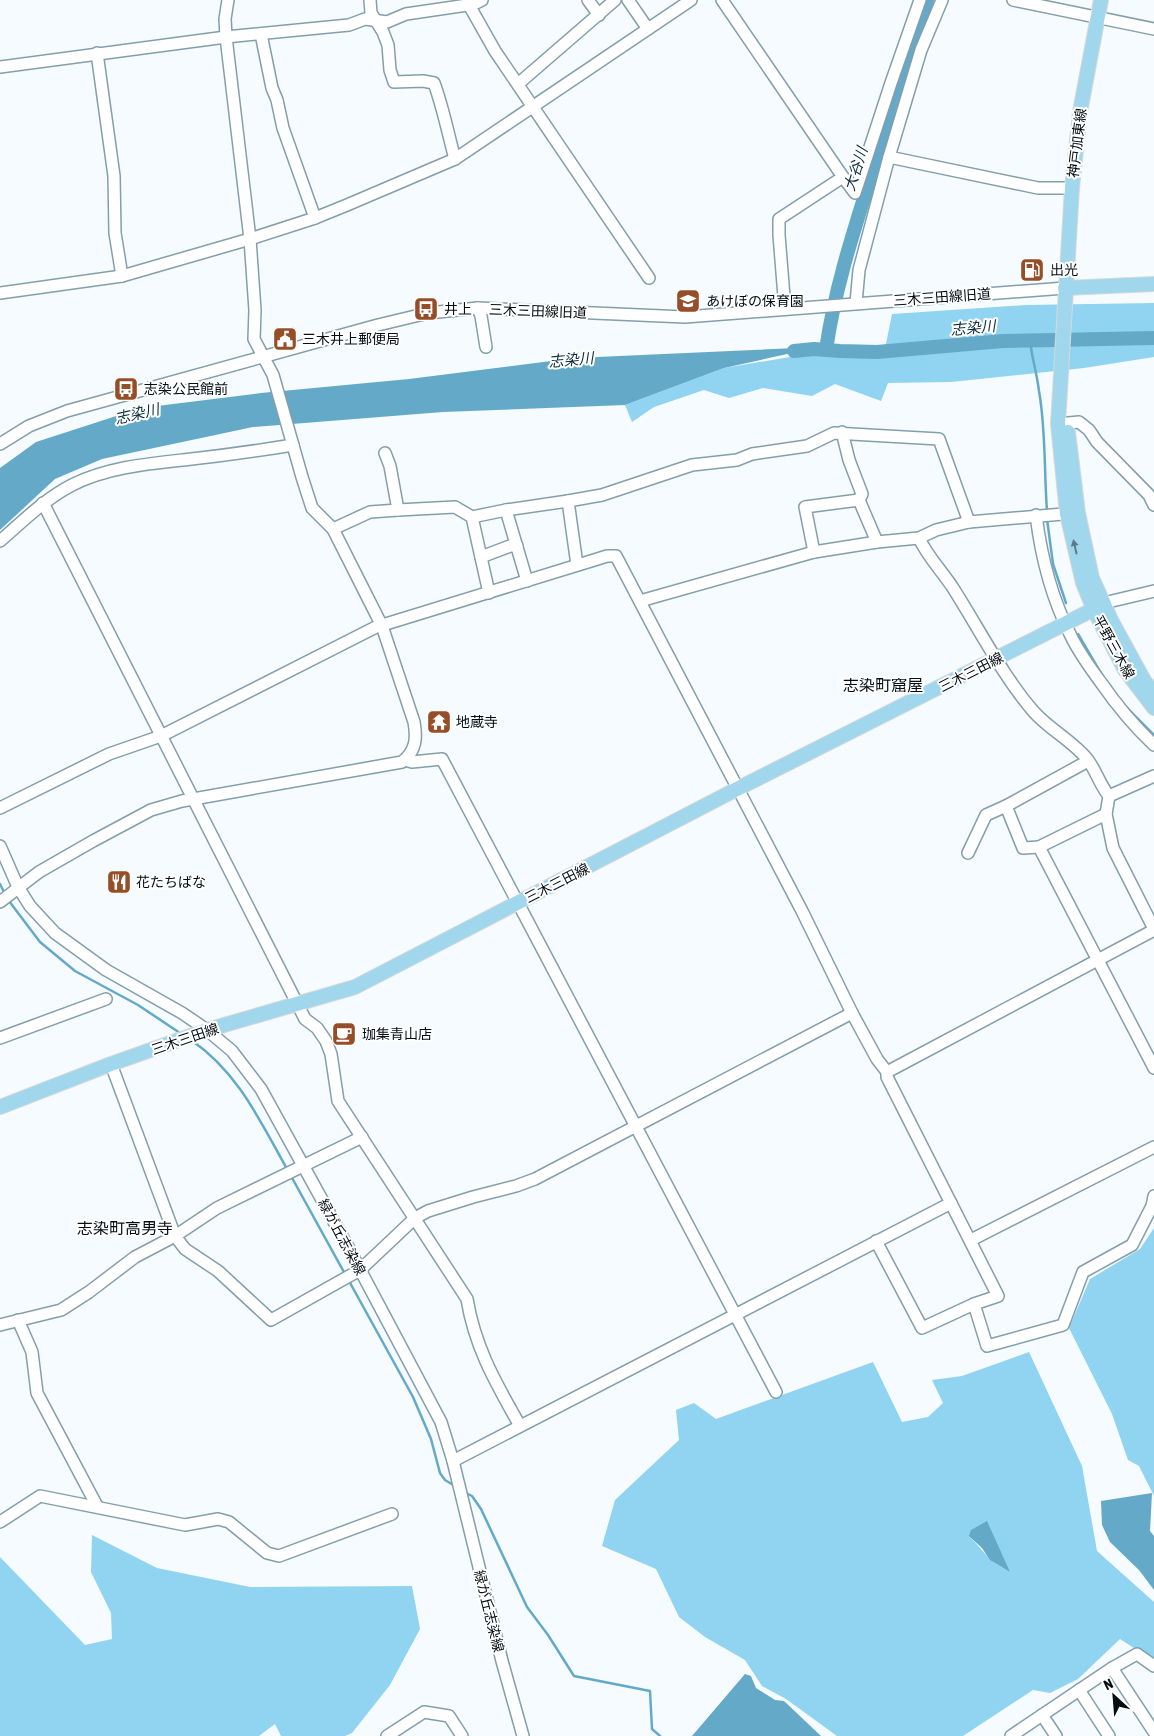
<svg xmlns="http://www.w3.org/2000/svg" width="1154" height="1736" viewBox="0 0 1154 1736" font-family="'Asap Condensed','Noto Sans JP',sans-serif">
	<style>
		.green { fill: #90d4f2; fill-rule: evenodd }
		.water { fill: #64aac8 }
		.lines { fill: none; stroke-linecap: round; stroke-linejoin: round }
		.stream { stroke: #64aac8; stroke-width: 2.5 }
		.river { stroke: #64aac8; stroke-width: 14 }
		.minor-casing { stroke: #839fab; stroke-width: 14 }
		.major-casing { stroke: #d7d8d9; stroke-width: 16 }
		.minor { stroke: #fff; stroke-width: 11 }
		.major { stroke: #a1d7ed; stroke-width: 14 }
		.oneway { fill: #5a7c8a }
		.labels { text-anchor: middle; stroke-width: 4; stroke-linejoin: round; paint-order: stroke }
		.street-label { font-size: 14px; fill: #040d12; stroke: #fff }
		.poi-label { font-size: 14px; fill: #040d12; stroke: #fff; text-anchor: start }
		.water-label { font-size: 15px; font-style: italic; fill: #0b2d3a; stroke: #fff }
		.quarter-label { font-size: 16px; fill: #040d12; stroke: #fff }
	</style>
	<rect width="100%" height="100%" fill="#f5fbfe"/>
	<g class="green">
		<polygon points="1154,303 1154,357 1084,368 951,382 888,383 881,401 835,384 812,396 763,388 729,398 704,390 654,407 632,422 625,405 724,368 802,355 884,354 892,314 1026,305"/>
		<polygon points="1154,1228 1154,1496 1139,1466 1128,1460 1112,1414 1069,1328 1090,1279 1140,1249"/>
		<path d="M1029 1352 1082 1466 1097 1551 1154 1602V1661L1120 1639 1078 1679 1050 1693 1033 1690 963 1736H837L786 1699 762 1686 745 1660 705 1637 679 1617 656 1569 602 1546 615 1500 679 1440 676 1410 694 1403 716 1419 873 1362 902 1422 928 1417 943 1403 932 1380 962 1376ZM969 1536 1010 1571C991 1564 983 1550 969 1536Z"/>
		<polygon points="92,1535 157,1568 250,1587 412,1586 420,1629 390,1685 352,1733 345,1736 281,1736 275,1724 259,1736 0,1736 0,1557 85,1645 112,1639 111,1613 91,1572"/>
	</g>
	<g class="water">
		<polygon points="819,347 724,368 625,405 443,412 253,427 102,459 55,479 0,530 0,468 36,442 141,408 261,393 409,379 575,358"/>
		<polygon points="1152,1493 1150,1531 1154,1536 1154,1590 1139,1570 1110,1542 1102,1525 1101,1501"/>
		<polygon points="987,1521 1010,1572 990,1560 982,1548 969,1536 971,1530"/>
		<polygon points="745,1674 751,1676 756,1688 775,1700 784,1701 821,1736 692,1736"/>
	</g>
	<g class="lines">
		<g class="stream">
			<path d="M1030 341C1032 358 1037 374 1039 391 1046 430 1044 472 1047 511"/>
			<polyline points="1047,519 1053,564 1066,603"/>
			<polyline points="1078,634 1102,675"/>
			<polyline points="1125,706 1154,735"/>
			<polyline points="0,884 5,894"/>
			<polyline points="9,901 40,942 75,971 138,1005 180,1033"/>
			<path d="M191 1040C238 1072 260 1121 287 1169"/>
			<polyline points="291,1176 345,1274"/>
			<polyline points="349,1281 413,1397 431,1439 440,1473 445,1480 455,1486"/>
			<polyline points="464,1492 472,1496 481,1509 527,1607 548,1635 574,1676 650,1691 652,1729 660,1736"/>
		</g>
		<g class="river">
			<path d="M826 350C835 286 856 224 875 163 892 108 908 54 927 0"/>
			<polyline points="794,351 814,349 840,351 877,352 1003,341 1154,338"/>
		</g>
		<defs>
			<g id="minor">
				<path d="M370 0 371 13 383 32 388 45 390 70 394 82 423 81 434 83C443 107 448 134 455 159"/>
				<polyline points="588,0 599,15"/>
				<polyline points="628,0 648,29"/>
				<polyline points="722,0 843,177 779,219 779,235 785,309"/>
				<polyline points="942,0 921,50 889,157 1038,188 1072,188"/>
				<polyline points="1013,0 1154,29"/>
				<polyline points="469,5 495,51 649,278"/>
				<polyline points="261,34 272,88 277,100 283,128 315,218"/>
				<polyline points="97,53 114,176 115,233 122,276"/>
				<polyline points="0,67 226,37 349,25 365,19 387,22 406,14 474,4 482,0"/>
				<polyline points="518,84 615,0"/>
				<polyline points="843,177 855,193 891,83 920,0"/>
				<polyline points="0,293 122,276 250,239 315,218 347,205 455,159 691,0"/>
				<polyline points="856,303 859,270 889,157"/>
				<polyline points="478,308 481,316 486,347"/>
				<polyline points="1058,424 1079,422 1089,430 1097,442 1149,495 1154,505"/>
				<polyline points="842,432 849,460 862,494 859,500 877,542"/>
				<polyline points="0,444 29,426 67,411 378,325 428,313 478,308 685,317 1065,288"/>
				<polyline points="385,453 390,466 398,510"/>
				<path d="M43 503 305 1019 317 1028 326 1041 331 1054 338 1101 467 1299C475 1348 496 1383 520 1426"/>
				<polyline points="506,510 527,581"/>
				<path d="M1036 515C1041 556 1052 599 1071 636 1079 653 1091 669 1102 684 1118 707 1134 726 1154 745"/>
				<polyline points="472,517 506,510 568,501"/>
				<polyline points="333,529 370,512 398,510 455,507 472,517 489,593"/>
				<path d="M919 538C927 556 942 571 953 588 978 627 1004 678 1034 712 1050 730 1073 741 1088 760 1096 771 1100 785 1109 796L1106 814 1113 848 1154 929"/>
				<path d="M0 541C23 521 45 499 72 485 106 468 145 464 183 460 220 456 256 451 293 445"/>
				<polyline points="814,552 805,507 859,500"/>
				<polyline points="481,557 510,546 517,546"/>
				<polyline points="577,565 568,501 602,495 692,465 737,460 752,454 807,446 834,433 939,439 969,522"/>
				<polyline points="640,601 814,552 877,542 919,538 936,530 969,522 1075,513"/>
				<polyline points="1104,604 1112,601 1154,591"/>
				<polyline points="405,760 412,762 442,759 776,1392"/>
				<polyline points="1109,796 1154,776"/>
				<polyline points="1006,806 1023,848 1039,847"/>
				<polyline points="0,808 109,754 161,736 376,627 591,561 607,556 616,556 802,911 852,1013 877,1059 887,1072 887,1077 998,1296 974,1304 922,1328 876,1241"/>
				<polyline points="1106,814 1039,847 1154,1068"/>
				<polyline points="0,846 18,887 30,906 55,933 106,970 182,1013 207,1030 232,1051 261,1089 348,1247 441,1422 453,1461 502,1661 523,1736"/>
				<polyline points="968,853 986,815 1006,806 1088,761"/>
				<path d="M0 902 39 872 93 841 151 810 182 801 402 762C416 751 417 738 414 722L382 626 333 529 312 508 302 477 273 375 254 339 255 310 250 239 226 37 225 19 228 0"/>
				<polyline points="0,1038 106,999"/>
				<polyline points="111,1064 175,1236 185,1249 218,1271 271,1320 360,1270 415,1218 428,1211 473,1197 516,1186 535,1179 852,1013"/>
				<polyline points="887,1072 1154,930"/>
				<polyline points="971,1240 1154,1147"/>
				<polyline points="974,1304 987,1346 1063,1325 1083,1272 1132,1245 1152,1206 1154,1196"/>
				<polyline points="18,1320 32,1352 37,1393 97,1506"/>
				<polyline points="0,1325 61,1310 89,1292 135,1257 175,1236 217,1208 362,1137"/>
				<polyline points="453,1461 951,1203"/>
				<polyline points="0,1522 40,1496 185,1525 218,1519 229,1522 267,1553 279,1556 392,1514"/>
				<polyline points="1112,1668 1154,1732"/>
				<polyline points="1079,1690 1109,1736"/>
				<polyline points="1042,1715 1056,1736"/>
				<polyline points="387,1736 424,1712 449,1716 462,1736"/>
				<polyline points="1011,1736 1112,1668 1137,1654 1154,1666"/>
			</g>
			<g id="major">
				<polyline points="1101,0 1080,112 1072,188 1058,424 1067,514 1083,583 1094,610 1125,670 1154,708"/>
				<polyline points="1065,288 1154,284"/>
				<polyline points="1068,432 1078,513 1092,578 1111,620 1145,682 1154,692"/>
				<polyline points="0,1107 111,1064 207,1030 355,987 737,789 1104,604"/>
			</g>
		</defs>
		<use href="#minor" class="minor-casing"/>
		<use href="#major" class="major-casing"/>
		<use href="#minor" class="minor"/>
		<use href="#major" class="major"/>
	</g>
	<defs><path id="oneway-solid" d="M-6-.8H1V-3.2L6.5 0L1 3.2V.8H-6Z" transform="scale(1.25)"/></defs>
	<use class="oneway" href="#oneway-solid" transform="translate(1075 547) rotate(-103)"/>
	<defs>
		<symbol id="fuel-square" viewBox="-11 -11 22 22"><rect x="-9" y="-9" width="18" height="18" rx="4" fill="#954e27" stroke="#fff"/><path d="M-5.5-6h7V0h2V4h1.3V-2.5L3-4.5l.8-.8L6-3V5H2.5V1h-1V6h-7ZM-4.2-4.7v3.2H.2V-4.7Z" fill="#fff"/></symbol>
		<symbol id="school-square" viewBox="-11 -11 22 22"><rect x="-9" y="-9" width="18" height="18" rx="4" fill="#954e27" stroke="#fff"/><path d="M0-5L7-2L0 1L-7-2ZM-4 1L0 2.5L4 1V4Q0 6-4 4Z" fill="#fff"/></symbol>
		<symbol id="bus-square" viewBox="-11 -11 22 22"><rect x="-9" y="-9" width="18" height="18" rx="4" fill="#954e27" stroke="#fff"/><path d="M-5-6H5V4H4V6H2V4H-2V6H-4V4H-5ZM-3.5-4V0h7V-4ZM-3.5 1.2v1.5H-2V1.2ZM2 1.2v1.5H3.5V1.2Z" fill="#fff"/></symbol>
		<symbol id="civic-square" viewBox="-11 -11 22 22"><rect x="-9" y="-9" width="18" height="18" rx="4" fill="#954e27" stroke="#fff"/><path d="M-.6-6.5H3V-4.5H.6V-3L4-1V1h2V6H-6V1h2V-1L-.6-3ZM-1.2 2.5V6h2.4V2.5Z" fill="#fff"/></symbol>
		<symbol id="temple-square" viewBox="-11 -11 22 22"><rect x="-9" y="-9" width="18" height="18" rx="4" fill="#954e27" stroke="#fff"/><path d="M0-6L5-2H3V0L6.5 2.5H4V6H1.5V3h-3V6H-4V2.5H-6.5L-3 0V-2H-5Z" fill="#fff"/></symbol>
		<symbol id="restaurant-square" viewBox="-11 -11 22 22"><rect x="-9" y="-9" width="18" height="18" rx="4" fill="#954e27" stroke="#fff"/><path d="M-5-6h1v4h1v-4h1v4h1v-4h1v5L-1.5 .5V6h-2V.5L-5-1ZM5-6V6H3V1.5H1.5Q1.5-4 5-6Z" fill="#fff"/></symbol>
		<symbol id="cafe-square" viewBox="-11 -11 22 22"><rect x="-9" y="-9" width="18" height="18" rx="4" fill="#954e27" stroke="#fff"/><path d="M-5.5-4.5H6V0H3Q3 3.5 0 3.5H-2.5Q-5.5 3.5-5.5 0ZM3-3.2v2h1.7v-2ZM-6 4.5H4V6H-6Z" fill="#fff"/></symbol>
	</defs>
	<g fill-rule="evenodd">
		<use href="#fuel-square" x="1018" y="256" width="28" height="28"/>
		<use href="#school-square" x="674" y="287" width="28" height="28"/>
		<use href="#bus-square" x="412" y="295" width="28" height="28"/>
		<use href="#civic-square" x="271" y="325" width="28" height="28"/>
		<use href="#bus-square" x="112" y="375" width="28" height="28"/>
		<use href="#temple-square" x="425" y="708" width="28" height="28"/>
		<use href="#restaurant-square" x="105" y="868" width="28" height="28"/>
		<use href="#cafe-square" x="330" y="1020" width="28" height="28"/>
	</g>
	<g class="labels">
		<g class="street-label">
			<text transform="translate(1077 143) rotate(-83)" y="5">神戸加東線</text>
			<text transform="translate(942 297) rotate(-4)" y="5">三木三田線旧道</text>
			<text transform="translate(538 311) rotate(2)" y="5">三木三田線旧道</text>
			<text transform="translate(1114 647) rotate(61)" y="5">平野三木線</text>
			<text transform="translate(971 672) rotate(-27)" y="5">三木三田線</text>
			<text transform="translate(557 883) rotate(-27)" y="5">三木三田線</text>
			<text transform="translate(185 1039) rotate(-19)" y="5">三木三田線</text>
			<text transform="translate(342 1237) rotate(62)" y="5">緑が丘志染線</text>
			<text transform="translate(489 1611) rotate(76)" y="5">緑が丘志染線</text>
		</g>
		<g class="poi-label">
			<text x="1050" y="275">出光</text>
			<text x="706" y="306">あけぼの保育園</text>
			<text x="444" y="314">井上</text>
			<text x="302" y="344">三木井上郵便局</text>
			<text x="144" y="394">志染公民館前</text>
			<text x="456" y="727">地蔵寺</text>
			<text x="136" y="887">花たちばな</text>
			<text x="362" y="1039">珈集青山店</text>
		</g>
		<g class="water-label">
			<text transform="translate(856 169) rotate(-72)" y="5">大谷川</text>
			<text transform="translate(973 328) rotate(-5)" y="5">志染川</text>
			<text transform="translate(571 360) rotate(-5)" y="5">志染川</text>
			<text transform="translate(137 414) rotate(-13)" y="5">志染川</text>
		</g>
		<g class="quarter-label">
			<text x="883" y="691">志染町窟屋</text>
			<text x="125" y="1234">志染町高男寺</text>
		</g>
	</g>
	<g transform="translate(1114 1696) rotate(334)" stroke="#ffffff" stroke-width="4" paint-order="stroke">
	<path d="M0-4L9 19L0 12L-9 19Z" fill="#040d12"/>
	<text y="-8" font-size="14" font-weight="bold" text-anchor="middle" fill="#040d12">N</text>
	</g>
</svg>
